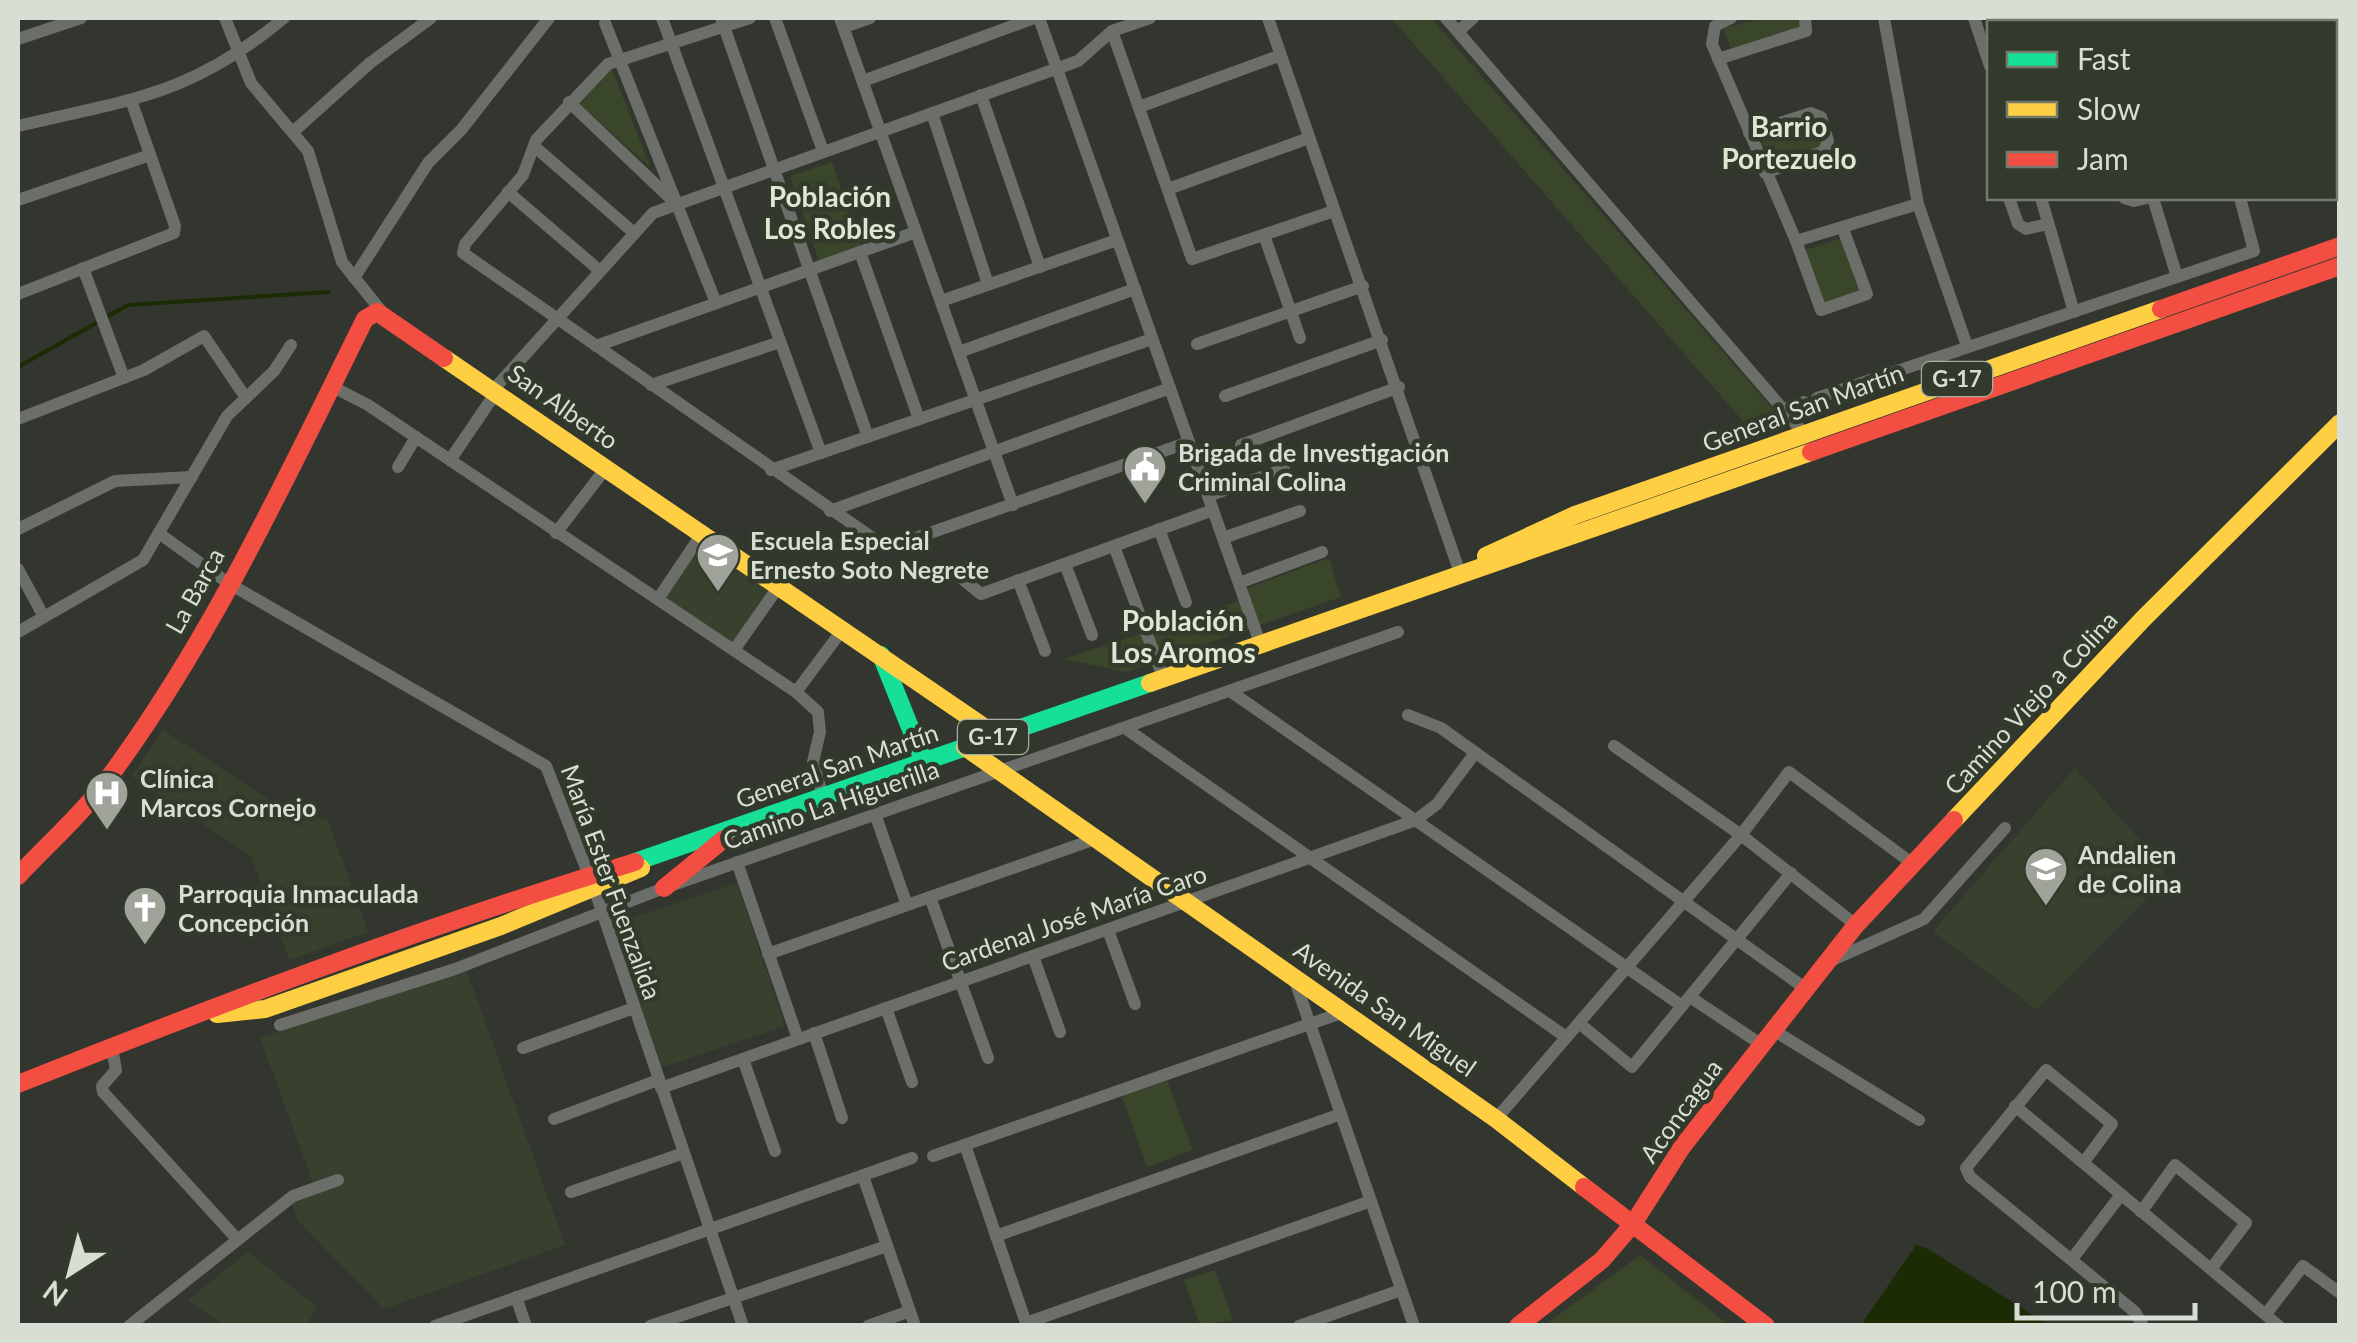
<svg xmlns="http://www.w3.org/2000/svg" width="2357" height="1343" viewBox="0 0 2357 1343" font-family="Lato,sans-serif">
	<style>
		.built { fill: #38412e }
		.green { fill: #394629 }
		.water { fill: #1b2b04 }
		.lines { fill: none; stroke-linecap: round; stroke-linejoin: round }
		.stream { stroke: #1b2b04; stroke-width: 4 }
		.street { stroke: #6c6e69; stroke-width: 12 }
		.fast { stroke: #16e098; stroke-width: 18 }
		.slow { stroke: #ffcf43; stroke-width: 18 }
		.jam { stroke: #f24e42; stroke-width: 18 }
		.labels { text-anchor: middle; stroke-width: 9; stroke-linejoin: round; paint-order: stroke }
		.shield { fill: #323a2b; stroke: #a7ada1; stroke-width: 2.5 }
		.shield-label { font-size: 22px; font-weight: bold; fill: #d9ded4 }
		.street-label { font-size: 25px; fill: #d9ded4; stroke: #323a2b }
		.poi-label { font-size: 25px; font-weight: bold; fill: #d9ded4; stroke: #323a2b; text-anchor: start }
		.neighbourhood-label { font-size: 28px; font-weight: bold; fill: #dee7d4; stroke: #323a2b }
	</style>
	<rect width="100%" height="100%" fill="#32362e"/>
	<g class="built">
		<polygon points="703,541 772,588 732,645 664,598"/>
		<polygon points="163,730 283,809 328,820 368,932 289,960 251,856 132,776"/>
		<polygon points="2075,768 2163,865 2162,883 2037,1010 1933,931"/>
		<polygon points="737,883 785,1026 660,1068 611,925"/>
		<polygon points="465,966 565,1245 384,1309 298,1221 288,1191 314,1185 260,1038"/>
		<polygon points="248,1252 317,1307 307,1325 223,1325 188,1300"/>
	</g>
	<g class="green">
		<polygon points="1391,18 1431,18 1779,416 1749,428"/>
		<polygon points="1763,18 1798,18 1801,27 1731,48 1723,28"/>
		<polygon points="611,67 651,168 577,102"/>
		<polygon points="1814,119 1823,146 1771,165 1760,138"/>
		<polygon points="832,162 861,247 819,261 790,176"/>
		<polygon points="1842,238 1861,291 1825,304 1803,251"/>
		<polygon points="1329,558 1341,597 1126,672 1064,659 1248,598 1247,588"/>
		<polygon points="1165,1075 1193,1150 1147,1167 1120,1091"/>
		<polygon points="1640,1255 1729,1325 1545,1325"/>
		<polygon points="1215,1270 1233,1320 1200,1325 1184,1280"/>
	</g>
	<polygon class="water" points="1916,1245 1928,1249 2049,1325 1861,1325"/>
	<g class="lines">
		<g class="stream">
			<polyline points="108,316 128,305 329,292"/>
			<polyline points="18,367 96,323"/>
		</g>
		<g class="street">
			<polyline points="225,18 251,83 308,151 342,262 382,312"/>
			<polyline points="662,18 821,453"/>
			<polyline points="721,18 868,437"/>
			<polyline points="750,18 608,64 536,140 523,175 465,244 463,253 887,548 1189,442"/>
			<polyline points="775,18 823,151"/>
			<polyline points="840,18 1013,505"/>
			<polyline points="1039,18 1260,643"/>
			<polyline points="1268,18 1460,573"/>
			<polyline points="1446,18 1806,436"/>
			<polyline points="1731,18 1715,26 1712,44 1796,241 1821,310 1867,294 1843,229"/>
			<polyline points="1884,18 1918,204 1967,346"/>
			<polyline points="1974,18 1990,66"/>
			<polyline points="2008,18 2010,22"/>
			<polyline points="2087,18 2089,22"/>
			<polyline points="2119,22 2121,18"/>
			<polyline points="605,23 716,303"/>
			<polyline points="844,27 870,18"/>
			<polyline points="1112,31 1192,259 1334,211"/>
			<polyline points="1459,31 1473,18"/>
			<polyline points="18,39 81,18"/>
			<polyline points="1718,59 1806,31 1805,18"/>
			<polyline points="863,81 1034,18"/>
			<polyline points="981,95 1040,267"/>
			<polyline points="569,102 671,199"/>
			<polyline points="1139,107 1281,55"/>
			<polyline points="932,113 988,284"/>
			<path d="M18 126C131 99 190 96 284 18"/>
			<polyline points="294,131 370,63 431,18"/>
			<polyline points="1749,133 1811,113 1821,117 1828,141 1824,151 1765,173"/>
			<polyline points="535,147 633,232"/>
			<polyline points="1168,189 1309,138"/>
			<polyline points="508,192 599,270"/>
			<polyline points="2009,198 2018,224 2026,229 2048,224"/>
			<polyline points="2041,198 2074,312"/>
			<polyline points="2124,198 2134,201 2147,198"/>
			<polyline points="2153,198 2177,277"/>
			<polyline points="18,200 150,155"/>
			<polyline points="1264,235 1300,338"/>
			<polyline points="1796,241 1918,204"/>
			<polyline points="860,252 919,419"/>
			<polyline points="83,268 124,378"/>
			<polyline points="354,278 428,163 461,130 549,18"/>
			<polyline points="18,294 174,233 175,226 132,103"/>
			<polyline points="941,301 1117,240"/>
			<polyline points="1197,344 1363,286"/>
			<polyline points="596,346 916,232"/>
			<polyline points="959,352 1135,289"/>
			<polyline points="651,385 780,342"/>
			<polyline points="333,387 368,405 796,692 843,629"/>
			<polyline points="494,389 653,213 1078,61 1112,31 1150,18"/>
			<polyline points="1225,396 1382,340"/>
			<polyline points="1817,398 2254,251 2240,198"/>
			<polyline points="1785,409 1804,402"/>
			<polyline points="18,419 144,370 204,336 246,398"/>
			<polyline points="1241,445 1399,387"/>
			<polyline points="450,460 497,391"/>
			<polyline points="398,467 416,437"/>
			<polyline points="771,470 1152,339"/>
			<polyline points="1208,496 1284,469"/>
			<polyline points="830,511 1170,388"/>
			<polyline points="18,529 115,481 192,477"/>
			<polyline points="1159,529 1186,602"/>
			<polyline points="556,533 606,468"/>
			<polyline points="160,534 228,583 546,766 595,891 743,1326"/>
			<polyline points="1223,538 1300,511"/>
			<polyline points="1114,546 1163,677"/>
			<polyline points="1065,564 1092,635"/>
			<polyline points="18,569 44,617"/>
			<polyline points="960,577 981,594 1213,510"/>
			<polyline points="1018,580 1045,651"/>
			<polyline points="1239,583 1322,552"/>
			<polyline points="658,599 701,535"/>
			<polyline points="18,632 143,560 227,416 274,371 291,345"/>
			<polyline points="734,650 779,586"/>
			<polyline points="1230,691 1682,1006"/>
			<polyline points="796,692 818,712 820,732 813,762 823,797"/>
			<polyline points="1408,715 1441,728 1806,989"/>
			<polyline points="1125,728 1566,1037"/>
			<polyline points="1614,746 1741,835 1856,925"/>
			<polyline points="875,814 907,905"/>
			<polyline points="737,862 798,1039"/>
			<polyline points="930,897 988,1058"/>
			<polyline points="1108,930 1135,1004"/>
			<polyline points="768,954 1098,838"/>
			<polyline points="1033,956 1060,1032"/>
			<polyline points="1828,962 1924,919 2005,828"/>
			<polyline points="1294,978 1414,1326"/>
			<polyline points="1690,997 1762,1045"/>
			<polyline points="886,1008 912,1082"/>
			<polyline points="1579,1023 1632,1067 1791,873"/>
			<polyline points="280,1025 455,969 664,888 1398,632"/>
			<polyline points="1773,1030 1919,1120"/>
			<polyline points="814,1033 842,1118"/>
			<polyline points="112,1048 116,1070 102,1086 103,1092 237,1239"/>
			<polyline points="523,1048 634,1008"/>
			<polyline points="743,1059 775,1151"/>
			<polyline points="661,1088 1416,820 1437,804 1475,753"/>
			<polyline points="2015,1106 2279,1326"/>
			<polyline points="554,1119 658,1080"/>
			<polyline points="1496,1119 1741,835 1789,772 1913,864"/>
			<polyline points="965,1145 1027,1326"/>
			<polyline points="933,1156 1344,1012"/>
			<polyline points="2084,1162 2112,1124 2046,1070 1966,1168 1970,1177 2135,1312 2143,1326"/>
			<polyline points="863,1176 915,1326"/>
			<polyline points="571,1192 684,1153"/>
			<polyline points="2141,1212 2175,1165 2246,1223 2211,1269"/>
			<polyline points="996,1236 1341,1114"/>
			<polyline points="2072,1259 2120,1196"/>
			<polyline points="516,1297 526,1326"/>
			<polyline points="2266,1314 2303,1266 2340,1293"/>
			<polyline points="1026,1323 1371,1201"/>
			<polyline points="129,1326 293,1196 338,1180"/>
			<polyline points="435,1326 912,1158"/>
			<polyline points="650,1326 887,1246"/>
			<polyline points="868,1326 910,1311"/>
			<polyline points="1299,1326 1401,1290"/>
		</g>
		<g class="fast">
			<polyline points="881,655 924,762"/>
			<polyline points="635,862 1150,683"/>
		</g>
		<g class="slow">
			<polyline points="444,358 997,736"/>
			<polyline points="1486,556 1575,515 2161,309"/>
			<polyline points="1150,683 1811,452"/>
			<polyline points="965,747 1496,1119 1584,1187"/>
			<polyline points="1954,820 2143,619 2340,423"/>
			<polyline points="217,1014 265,1009 501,926 641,868"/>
		</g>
		<g class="jam">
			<polyline points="2161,309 2340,246"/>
			<polyline points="1811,452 2340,266"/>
			<path d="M18 876C47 845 81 815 107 780 212 639 287 476 365 319L377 312 444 358"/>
			<polyline points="664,888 724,839"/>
			<path d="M18 1084C222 1003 425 926 635 862"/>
			<polyline points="1584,1187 1766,1326"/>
			<polyline points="1518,1326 1602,1260 1633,1224 1682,1147 1856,925 1954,820"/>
		</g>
	</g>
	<defs>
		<symbol id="civic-pin" viewBox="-11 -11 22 30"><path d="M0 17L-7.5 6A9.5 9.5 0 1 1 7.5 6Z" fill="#9fa39a" stroke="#323a2b"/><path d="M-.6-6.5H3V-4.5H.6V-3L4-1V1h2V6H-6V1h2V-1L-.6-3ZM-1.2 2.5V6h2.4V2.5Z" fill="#fff"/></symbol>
		<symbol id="school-pin" viewBox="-11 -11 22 30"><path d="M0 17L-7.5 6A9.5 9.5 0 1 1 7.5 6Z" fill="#9fa39a" stroke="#323a2b"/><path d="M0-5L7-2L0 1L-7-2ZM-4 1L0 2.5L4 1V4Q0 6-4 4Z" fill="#fff"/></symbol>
		<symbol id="hospital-pin" viewBox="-11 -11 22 30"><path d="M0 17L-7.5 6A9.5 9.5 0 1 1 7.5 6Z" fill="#9fa39a" stroke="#323a2b"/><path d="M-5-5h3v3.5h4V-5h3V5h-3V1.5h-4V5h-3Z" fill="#fff"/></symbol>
		<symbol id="church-pin" viewBox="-11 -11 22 30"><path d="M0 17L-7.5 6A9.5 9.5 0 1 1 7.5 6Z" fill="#9fa39a" stroke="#323a2b"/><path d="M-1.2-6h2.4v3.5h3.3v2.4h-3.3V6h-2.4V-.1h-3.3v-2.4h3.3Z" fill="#fff"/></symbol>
	</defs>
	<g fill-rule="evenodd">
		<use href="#civic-pin" x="1120" y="442" width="50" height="68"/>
		<use href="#school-pin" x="693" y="530" width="50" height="68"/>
		<use href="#hospital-pin" x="82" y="768" width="50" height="68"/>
		<use href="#school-pin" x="2021" y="844" width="50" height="68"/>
		<use href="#church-pin" x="120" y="883" width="50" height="68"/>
	</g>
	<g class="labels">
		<g class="shield">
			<rect x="1922" y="362" width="70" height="34" rx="8"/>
			<rect x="958" y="720" width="70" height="34" rx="8"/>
		</g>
		<g class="shield-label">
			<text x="1957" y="387">G-17</text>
			<text x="993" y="745">G-17</text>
		</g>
		<g class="street-label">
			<text transform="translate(563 407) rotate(35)" y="9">San Alberto</text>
			<text transform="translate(1803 408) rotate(-20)" y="9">General San Martín</text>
			<text transform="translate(195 591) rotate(-61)" y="9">La Barca</text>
			<text transform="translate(2031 703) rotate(-47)" y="9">Camino Viejo a Colina</text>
			<text transform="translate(837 766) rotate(-19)" y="9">General San Martín</text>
			<text transform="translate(831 805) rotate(-19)" y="9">Camino La Higuerilla</text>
			<text transform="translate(611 882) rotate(70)" y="9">María Ester Fuenzalida</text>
			<text transform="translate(1074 918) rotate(-19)" y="9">Cardenal José María Caro</text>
			<text transform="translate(1385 1009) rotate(35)" y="9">Avenida San Miguel</text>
			<text transform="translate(1681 1111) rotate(-54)" y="9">Aconcagua</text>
		</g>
		<g class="poi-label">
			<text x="1178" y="462">Brigada de Investigación<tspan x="1178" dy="29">Criminal Colina</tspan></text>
			<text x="750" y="550">Escuela Especial<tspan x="750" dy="29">Ernesto Soto Negrete</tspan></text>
			<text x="140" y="788">Clínica<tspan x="140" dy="29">Marcos Cornejo</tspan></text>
			<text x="2078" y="864">Andalien<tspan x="2078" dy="29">de Colina</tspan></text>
			<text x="178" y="903">Parroquia Inmaculada<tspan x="178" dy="29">Concepción</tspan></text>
		</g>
		<g class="neighbourhood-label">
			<text x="1789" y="137">Barrio<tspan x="1789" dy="32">Portezuelo</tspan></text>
			<text x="830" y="207">Población<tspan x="830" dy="32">Los Robles</tspan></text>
			<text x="1183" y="631">Población<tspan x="1183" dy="32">Los Aromos</tspan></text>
		</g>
	</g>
	<rect width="2357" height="1343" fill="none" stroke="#d9ded4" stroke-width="40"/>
	<rect x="1987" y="20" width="350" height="180" fill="#323a2b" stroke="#757c6f" stroke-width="2.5"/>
	<rect x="2007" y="52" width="50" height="15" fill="#16e098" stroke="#757c6f" stroke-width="2.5"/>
	<text x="2077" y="70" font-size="30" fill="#d9ded4">Fast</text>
	<rect x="2007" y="102" width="50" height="15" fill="#ffcf43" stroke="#757c6f" stroke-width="2.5"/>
	<text x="2077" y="120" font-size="30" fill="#d9ded4">Slow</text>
	<rect x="2007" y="152" width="50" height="15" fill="#f24e42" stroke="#757c6f" stroke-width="2.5"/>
	<text x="2077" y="170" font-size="30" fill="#d9ded4">Jam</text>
	<g transform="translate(70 1273) rotate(216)" stroke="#323a2b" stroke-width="8" paint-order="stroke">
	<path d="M0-8L18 38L0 25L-18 38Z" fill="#d9ded4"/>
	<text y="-15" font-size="28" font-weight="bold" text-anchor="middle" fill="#d9ded4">N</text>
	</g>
	<path d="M2017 1303v15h178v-15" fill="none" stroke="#d9ded4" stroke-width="5"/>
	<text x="2032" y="1303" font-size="30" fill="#d9ded4" stroke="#323a2b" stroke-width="8" paint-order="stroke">100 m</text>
</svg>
